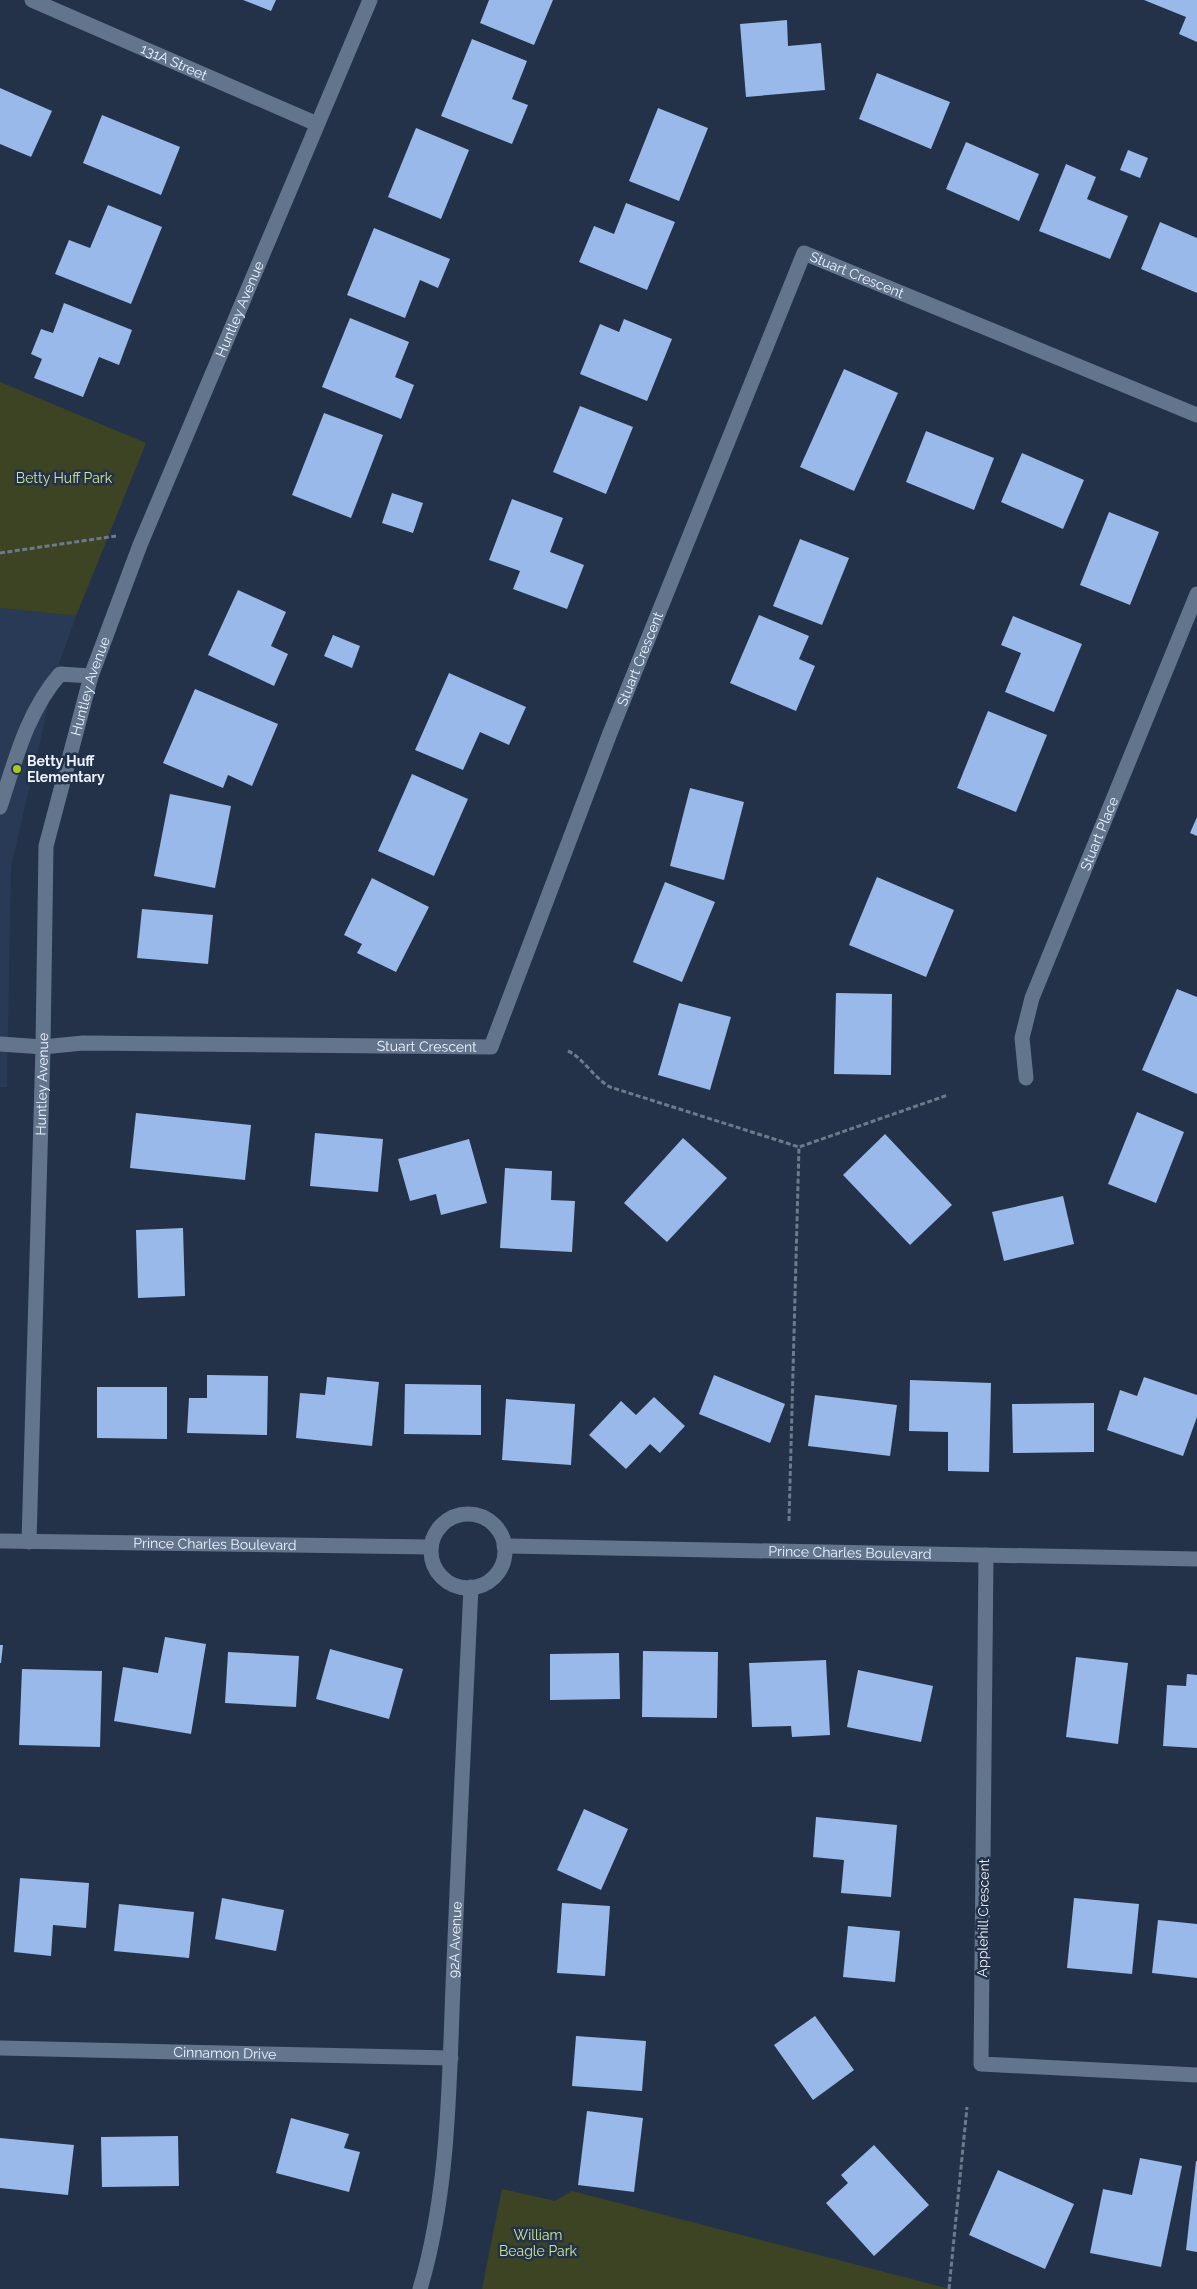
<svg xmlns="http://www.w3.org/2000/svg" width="1197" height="2289" viewBox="0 0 1197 2289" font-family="Raleway,sans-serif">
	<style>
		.built { fill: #283a56 }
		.green { fill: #3c4424 }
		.building { fill: #98b9ea }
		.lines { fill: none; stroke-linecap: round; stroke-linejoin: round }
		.path { stroke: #6e7a8c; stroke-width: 3; stroke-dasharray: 5 2.5; stroke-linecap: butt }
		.lane { stroke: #63748d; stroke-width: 15 }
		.street { stroke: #63748d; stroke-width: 15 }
		.secondary { stroke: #63748d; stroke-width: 15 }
		.poi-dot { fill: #a7c820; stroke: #233248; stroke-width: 2 }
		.labels { text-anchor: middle; stroke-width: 5; stroke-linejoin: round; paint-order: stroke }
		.street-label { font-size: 14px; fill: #ebf3fe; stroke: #233248 }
		.park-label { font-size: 14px; fill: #cfe693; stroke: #233248 }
		.poi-label { font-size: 14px; font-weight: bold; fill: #ebf3fe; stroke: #233248; text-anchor: start }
	</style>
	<rect width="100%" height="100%" fill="#233248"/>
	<polygon class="built" points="0,608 76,616 56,672 11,867 7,1087 0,1087"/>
	<g class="green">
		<polygon points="0,382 146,443 76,616 0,608"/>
		<polygon points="502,2189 555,2201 572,2191 950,2289 482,2289"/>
	</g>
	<g class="building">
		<polygon points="243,0 276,0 271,11"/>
		<polygon points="489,0 553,0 534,45 480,23"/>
		<polygon points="1144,0 1197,0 1197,42 1179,34 1186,17"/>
		<polygon points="787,20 788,46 821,43 825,90 746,97 740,24"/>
		<polygon points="472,39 527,61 512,99 528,105 512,144 441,116"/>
		<polygon points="877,73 950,102 931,149 859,119"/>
		<polygon points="0,88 52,111 31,157 0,144"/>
		<polygon points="658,108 708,128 679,201 629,181"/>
		<polygon points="102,115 180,147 161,195 83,163"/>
		<polygon points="416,128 469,150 441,219 388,197"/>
		<polygon points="966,142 1039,174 1019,221 946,189"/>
		<polygon points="1128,150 1148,158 1140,178 1120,170"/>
		<polygon points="1066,164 1096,177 1087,199 1128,216 1110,259 1039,231"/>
		<polygon points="626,203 675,222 647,290 579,262 594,226 614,234"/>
		<polygon points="108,205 162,227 131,304 55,274 69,240 90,248"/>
		<polygon points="1160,222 1197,238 1197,293 1141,269"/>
		<polygon points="374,228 450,259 438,288 420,280 405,318 347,295"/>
		<polygon points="64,303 132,330 119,365 99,357 83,397 34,378 42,359 31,354 41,329 53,333"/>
		<polygon points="350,318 409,342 395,377 414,385 401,419 322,387"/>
		<polygon points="624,319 672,339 647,401 580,374 600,324 619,332"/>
		<polygon points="844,369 898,393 854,491 800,467"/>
		<polygon points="580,406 633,427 606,494 553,472"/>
		<polygon points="324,413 383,435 351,518 292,495"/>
		<polygon points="926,431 994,458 974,510 906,482"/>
		<polygon points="1022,453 1084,480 1063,529 1001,502"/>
		<polygon points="392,493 423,503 413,533 382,523"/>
		<polygon points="512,499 563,518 550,552 584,565 567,609 513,589 520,571 489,560"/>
		<polygon points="1109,512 1159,532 1130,605 1080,585"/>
		<polygon points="800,539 849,558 822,625 773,606"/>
		<polygon points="238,590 286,612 271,646 288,654 274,686 208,655"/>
		<polygon points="759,615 809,636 799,659 815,666 796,711 730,683"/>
		<polygon points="1013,616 1082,644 1054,712 1005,692 1021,653 1001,645"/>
		<polygon points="333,635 360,646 352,668 324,656"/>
		<polygon points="449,673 526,707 509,745 480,732 463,770 415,750"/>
		<polygon points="195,689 278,724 252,786 228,775 223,788 163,763"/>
		<polygon points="988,711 1047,735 1016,812 957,788"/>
		<polygon points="412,774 468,799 434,876 378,851"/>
		<polygon points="690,788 744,802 724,880 670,866"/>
		<polygon points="170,794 231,806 215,888 154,876"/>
		<polygon points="1197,817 1197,836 1190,833"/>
		<polygon points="877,877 954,910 926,977 849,945"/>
		<polygon points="372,878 429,907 396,972 357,953 362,944 344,935"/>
		<polygon points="665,882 715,902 682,982 633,962"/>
		<polygon points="142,909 213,915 208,964 137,958"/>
		<polygon points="1177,989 1197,997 1197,1094 1142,1070"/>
		<polygon points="836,993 892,994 891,1075 834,1074"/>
		<polygon points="679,1003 731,1017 710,1090 658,1075"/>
		<polygon points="1137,1112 1184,1132 1156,1203 1108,1184"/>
		<polygon points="136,1113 251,1125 245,1180 130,1168"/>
		<polygon points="315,1133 383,1139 378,1192 310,1186"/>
		<polygon points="885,1134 952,1205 910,1245 843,1175"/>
		<polygon points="683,1138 727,1178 667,1242 624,1203"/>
		<polygon points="469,1139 487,1203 441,1215 436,1194 410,1201 398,1159"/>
		<polygon points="505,1168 552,1171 551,1200 575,1201 572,1252 500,1248"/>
		<polygon points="1063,1196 1074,1244 1004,1261 992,1212"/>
		<polygon points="183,1228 185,1296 138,1298 136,1230"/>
		<polygon points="207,1375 268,1376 267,1435 187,1433 189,1398 207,1398"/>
		<polygon points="714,1375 785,1404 770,1443 699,1414"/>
		<polygon points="327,1377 379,1382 372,1446 296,1438 300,1393 325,1395"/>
		<polygon points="1144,1377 1197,1395 1197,1417 1183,1456 1107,1430 1120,1390 1137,1396"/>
		<polygon points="910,1380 991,1383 989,1472 948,1471 948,1432 909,1431"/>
		<polygon points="405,1384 481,1385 481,1435 404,1434"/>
		<polygon points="97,1387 167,1387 167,1439 97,1438"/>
		<polygon points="815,1395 897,1405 890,1456 808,1446"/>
		<polygon points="654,1397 685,1426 660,1453 650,1444 626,1469 589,1435 621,1401 636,1415"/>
		<polygon points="506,1399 575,1404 571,1465 502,1460"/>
		<polygon points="1094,1403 1094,1452 1013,1453 1012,1404"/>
		<polygon points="165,1637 206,1644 191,1734 114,1721 123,1667 158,1673"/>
		<polygon points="0,1645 3,1645 1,1663 0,1663"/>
		<polygon points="330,1649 403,1669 389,1719 316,1699"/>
		<polygon points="643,1651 718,1652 717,1718 642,1717"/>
		<polygon points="228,1652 299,1656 296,1707 225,1703"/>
		<polygon points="619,1653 620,1699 550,1700 550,1654"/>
		<polygon points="1076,1657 1128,1663 1118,1744 1066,1737"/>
		<polygon points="826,1660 830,1735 792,1737 791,1726 752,1727 749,1663"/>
		<polygon points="22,1669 102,1671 100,1747 19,1745"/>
		<polygon points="858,1670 933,1686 921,1742 847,1727"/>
		<polygon points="1187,1674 1197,1675 1197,1748 1163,1746 1167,1685 1186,1686"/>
		<polygon points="584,1809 628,1829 601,1890 557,1870"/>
		<polygon points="816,1817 897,1825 891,1897 841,1893 844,1860 813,1857"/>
		<polygon points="20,1878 89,1883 86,1928 53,1925 51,1956 14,1952"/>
		<polygon points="222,1898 284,1910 276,1951 215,1939"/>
		<polygon points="1074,1898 1139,1904 1132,1974 1067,1968"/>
		<polygon points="562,1903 610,1906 605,1976 557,1973"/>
		<polygon points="119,1904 194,1912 189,1958 114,1951"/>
		<polygon points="1158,1920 1197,1924 1197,1978 1152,1973"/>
		<polygon points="848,1926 900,1931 895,1982 843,1977"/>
		<polygon points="815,2016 854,2070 813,2100 774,2045"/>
		<polygon points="576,2036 646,2041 642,2091 572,2086"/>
		<polygon points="587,2111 643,2118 634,2192 578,2185"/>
		<polygon points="291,2118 349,2134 344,2148 360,2152 349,2192 276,2173"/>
		<polygon points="178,2136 179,2186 102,2187 101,2137"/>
		<polygon points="0,2138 74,2145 68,2195 0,2188"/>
		<polygon points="874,2145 929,2205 874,2256 826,2203 848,2183 841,2175"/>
		<polygon points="1140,2158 1182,2166 1161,2267 1090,2253 1103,2189 1132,2195"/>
		<polygon points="1196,2161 1197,2161 1197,2252 1186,2250"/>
		<polygon points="998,2170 1074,2204 1045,2269 969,2235"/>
	</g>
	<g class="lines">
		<g class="path">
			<polyline points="0,553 116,536"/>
			<path d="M568 1051C582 1057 594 1078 610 1087L799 1147"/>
			<polyline points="789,1521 799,1147 948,1095"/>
			<polyline points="949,2289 967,2107"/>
		</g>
		<g class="lane">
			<path d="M0 807C15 761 27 712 60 674L91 676"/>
			<polyline points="0,1044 43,1047"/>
		</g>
		<g class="street">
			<path id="s1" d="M32 0 317 124"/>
			<path id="s2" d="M43 1047 83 1043 491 1047 610 733 804 253 1197 415"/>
			<path id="s3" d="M1026 1078 1022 1038 1032 998 1197 594"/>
			<path id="s4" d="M29 1542 43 1047 46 846 91 676 140 545 370 0"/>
			<polyline points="986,1555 981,2064 1197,2075"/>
			<path id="s5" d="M0 2048 451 2058"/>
			<path id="s6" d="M420 2289C449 2192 449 2086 453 1985 459 1852 464 1720 471 1587"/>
		</g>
		<g class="secondary">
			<circle cx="468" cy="1551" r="37"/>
			<path id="s7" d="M0 1541 431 1547"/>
			<path id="s8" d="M504 1546 1197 1559"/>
		</g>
	</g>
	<circle class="poi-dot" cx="17" cy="769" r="5"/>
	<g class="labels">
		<g class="street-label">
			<text dy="5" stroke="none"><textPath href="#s1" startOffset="155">131A Street</textPath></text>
			<text dy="5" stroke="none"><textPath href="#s2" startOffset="1359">Stuart Crescent</textPath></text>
			<text dy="5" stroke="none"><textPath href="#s4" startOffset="1268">Huntley Avenue</textPath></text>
			<text dy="5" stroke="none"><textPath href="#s2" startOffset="864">Stuart Crescent</textPath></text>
			<text dy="5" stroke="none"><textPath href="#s4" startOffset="862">Huntley Avenue</textPath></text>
			<text dy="5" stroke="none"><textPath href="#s3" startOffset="259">Stuart Place</textPath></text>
			<text dy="5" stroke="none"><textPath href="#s2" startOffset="384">Stuart Crescent</textPath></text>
			<text dy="5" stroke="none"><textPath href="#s4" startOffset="458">Huntley Avenue</textPath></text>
			<text dy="5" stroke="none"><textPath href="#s7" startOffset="215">Prince Charles Boulevard</textPath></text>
			<text dy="5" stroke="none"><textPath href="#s8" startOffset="346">Prince Charles Boulevard</textPath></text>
			<text transform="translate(983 1918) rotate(-89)" y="5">Applehill Crescent</text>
			<text dy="5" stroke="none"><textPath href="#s6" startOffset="352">92A Avenue</textPath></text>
			<text dy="5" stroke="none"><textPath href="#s5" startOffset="225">Cinnamon Drive</textPath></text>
		</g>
		<g class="park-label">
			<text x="64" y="483">Betty Huff Park</text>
			<text x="538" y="2240">William<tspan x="538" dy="16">Beagle Park</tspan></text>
		</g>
		<g class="poi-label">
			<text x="27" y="766">Betty Huff<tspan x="27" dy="16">Elementary</tspan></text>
		</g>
	</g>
</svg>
